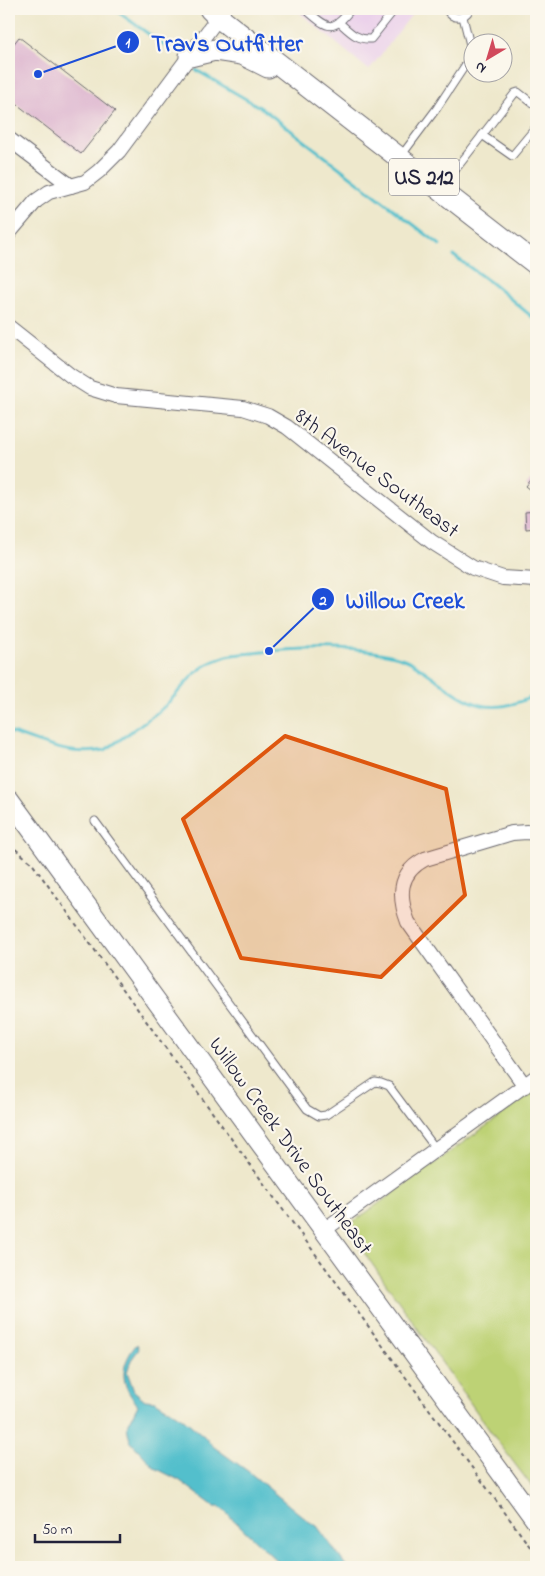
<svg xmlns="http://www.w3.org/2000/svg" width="545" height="1576" viewBox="0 0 545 1576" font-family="'Indie Flower',sans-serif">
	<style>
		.built { fill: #ebd1eb }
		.green { fill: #bdd275; stroke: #707a58 }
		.water { fill: #53bfcc; stroke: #3a7084 }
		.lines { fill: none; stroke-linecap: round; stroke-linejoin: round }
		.stream { stroke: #53bfcc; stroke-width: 3 }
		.building { fill: #dcb2ce }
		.lane-casing { stroke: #69676e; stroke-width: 9 }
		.street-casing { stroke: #69676e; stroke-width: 16 }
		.secondary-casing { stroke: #69676e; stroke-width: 21 }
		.primary-casing { stroke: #69676e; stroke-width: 23 }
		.path { stroke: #69676e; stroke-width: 2; stroke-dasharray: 4 4; stroke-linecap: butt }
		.lane { stroke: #fff; stroke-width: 7 }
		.street { stroke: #fff; stroke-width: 14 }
		.secondary { stroke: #fff; stroke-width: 19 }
		.primary { stroke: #fff; stroke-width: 21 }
		.marked { fill: #de560e; fill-opacity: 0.2; stroke: #de560e; stroke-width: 4; stroke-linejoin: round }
		.labels { text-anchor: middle; stroke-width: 4.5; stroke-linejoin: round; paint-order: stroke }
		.shield { fill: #fbf7ec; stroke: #636270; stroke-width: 1 }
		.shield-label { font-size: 21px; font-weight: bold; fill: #22223b }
		.street-label { font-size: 22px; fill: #22223b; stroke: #fbf7ec }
		.leader { fill: none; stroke: #1d4ed8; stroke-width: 2 }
		.callout-dot { fill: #1d4ed8; stroke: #fbf7ec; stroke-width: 2 }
		.mark-label { font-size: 15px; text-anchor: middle; font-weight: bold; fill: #fff }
		.callout-label { font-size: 24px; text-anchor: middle; font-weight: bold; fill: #1d4ed8; stroke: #fbf7ec; stroke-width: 4.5; stroke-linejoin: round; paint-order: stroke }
	</style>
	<rect width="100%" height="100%" fill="#fbf7ec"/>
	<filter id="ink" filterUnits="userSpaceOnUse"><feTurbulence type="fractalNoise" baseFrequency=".02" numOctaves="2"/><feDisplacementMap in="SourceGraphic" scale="10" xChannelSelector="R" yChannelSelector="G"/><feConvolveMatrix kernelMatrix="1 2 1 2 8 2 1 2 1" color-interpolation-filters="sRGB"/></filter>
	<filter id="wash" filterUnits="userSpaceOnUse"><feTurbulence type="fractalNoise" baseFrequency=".0096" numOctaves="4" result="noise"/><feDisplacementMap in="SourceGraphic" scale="20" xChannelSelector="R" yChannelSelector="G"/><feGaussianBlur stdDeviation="1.12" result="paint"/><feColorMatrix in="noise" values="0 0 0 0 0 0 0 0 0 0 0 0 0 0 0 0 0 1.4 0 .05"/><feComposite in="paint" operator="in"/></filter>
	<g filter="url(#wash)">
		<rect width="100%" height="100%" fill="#eee8cc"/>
		<polygon class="built" points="295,9 416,9 369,70"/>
		<polygon class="green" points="536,1090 536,1492 493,1435 346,1227"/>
		<path class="water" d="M137 1344 139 1349 131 1360 127 1372 134 1391 145 1400 155 1401 181 1417 204 1436 214 1447 249 1472 308 1521 317 1526 347 1567H290L278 1562 220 1507H215L179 1480 155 1468 130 1441 127 1427 138 1405C120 1385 119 1365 137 1344Z"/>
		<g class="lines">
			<g class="stream">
				<polyline points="114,9 168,48"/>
				<polyline points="196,70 263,109 440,245"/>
				<polyline points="454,256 490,282 536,320"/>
				<path d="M9 732C42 743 69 757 105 750 116 743 126 735 136 728 146 720 157 714 166 705 189 682 193 667 227 656 236 654 245 654 254 653 294 648 366 645 404 659 415 663 424 671 433 677 472 706 489 717 536 695"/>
			</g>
		</g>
		<g id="blocks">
			<g class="building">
				<polygon points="19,37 115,111 81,154 9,98 9,50"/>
				<polygon points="536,474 536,494 526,486"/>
				<polygon points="536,511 536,528 526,529 525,512"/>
			</g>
		</g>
	</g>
	<g filter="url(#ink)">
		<use href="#blocks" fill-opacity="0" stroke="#69676e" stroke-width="1"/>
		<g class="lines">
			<defs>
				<g id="lane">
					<path d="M305 9C327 27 331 35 351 9"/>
					<path d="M446 9C452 20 464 20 470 9"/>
					<polyline points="463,17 472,53"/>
					<path d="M340 23C350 32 357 40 371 39L395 9"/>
					<polyline points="482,135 512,156 536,127"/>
					<polyline points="401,156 437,108 472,55"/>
					<polyline points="442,187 515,93 518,92 536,106"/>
					<polyline points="95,821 307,1109 319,1116 326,1115 375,1082 381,1083 389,1086 436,1149"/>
				</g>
				<g id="street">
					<polyline points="9,139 71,186"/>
					<polyline points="9,233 36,201 49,192 85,182 99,171 119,151 223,11"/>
					<polyline points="9,327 71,376 90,388 116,396 243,408 268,416 287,427 432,542 473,568 503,578 536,580"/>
					<path d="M525 1086 408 922C398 896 398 873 425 859L512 833 527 832 536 834"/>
					<polyline points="324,1230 536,1077"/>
				</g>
				<polyline id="secondary" points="9,799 536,1521"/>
				<g id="primary">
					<polyline points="210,9 218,17 536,264"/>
					<polyline points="190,56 215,50 242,54 268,67"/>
				</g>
			</defs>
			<use href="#lane" class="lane-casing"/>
			<use href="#street" class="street-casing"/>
			<use href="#secondary" class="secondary-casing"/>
			<use href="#primary" class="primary-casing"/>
			<g class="path">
				<polyline points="9,844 31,862 267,1188 536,1555"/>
				<polyline points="536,1202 535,1205 536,1225"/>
			</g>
			<use href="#lane" class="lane"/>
			<use href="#street" class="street"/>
			<use href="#secondary" class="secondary"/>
			<use href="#primary" class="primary"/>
		</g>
	</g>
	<path class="marked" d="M285 736 446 789 465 895 381 977 241 958 183 819Z"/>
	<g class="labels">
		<rect class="shield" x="389" y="158.5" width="70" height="37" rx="4"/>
		<g class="shield-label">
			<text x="424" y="184">US 212</text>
		</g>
		<g class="street-label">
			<text transform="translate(378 472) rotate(37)" y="8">8th Avenue Southeast</text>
			<text transform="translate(292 1145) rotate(54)" y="8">Willow Creek Drive Southeast</text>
		</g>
	</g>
	<path class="leader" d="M38 74L128 42M269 651L323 599"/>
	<g class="callout-dot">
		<circle cx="38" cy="74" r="5"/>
		<circle cx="269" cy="651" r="5"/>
		<circle cx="128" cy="42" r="12"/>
		<circle cx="323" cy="599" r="12"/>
	</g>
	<g class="mark-label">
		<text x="128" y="47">1</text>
		<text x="323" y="605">2</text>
	</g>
	<g class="callout-label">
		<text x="227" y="51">Trav's Outfitter</text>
		<text x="405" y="608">Willow Creek</text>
	</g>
	<rect width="545" height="1576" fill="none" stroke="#fbf7ec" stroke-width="30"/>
	<g transform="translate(488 58) rotate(218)"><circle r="24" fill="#fbf7ec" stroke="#a4a2a5"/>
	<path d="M0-4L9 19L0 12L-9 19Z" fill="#d1495b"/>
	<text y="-8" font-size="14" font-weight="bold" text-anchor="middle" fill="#22223b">N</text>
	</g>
	<path d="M35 1534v8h85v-8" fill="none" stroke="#22223b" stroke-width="2.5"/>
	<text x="42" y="1534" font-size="15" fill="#22223b" stroke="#fbf7ec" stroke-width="4" paint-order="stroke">50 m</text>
</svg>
